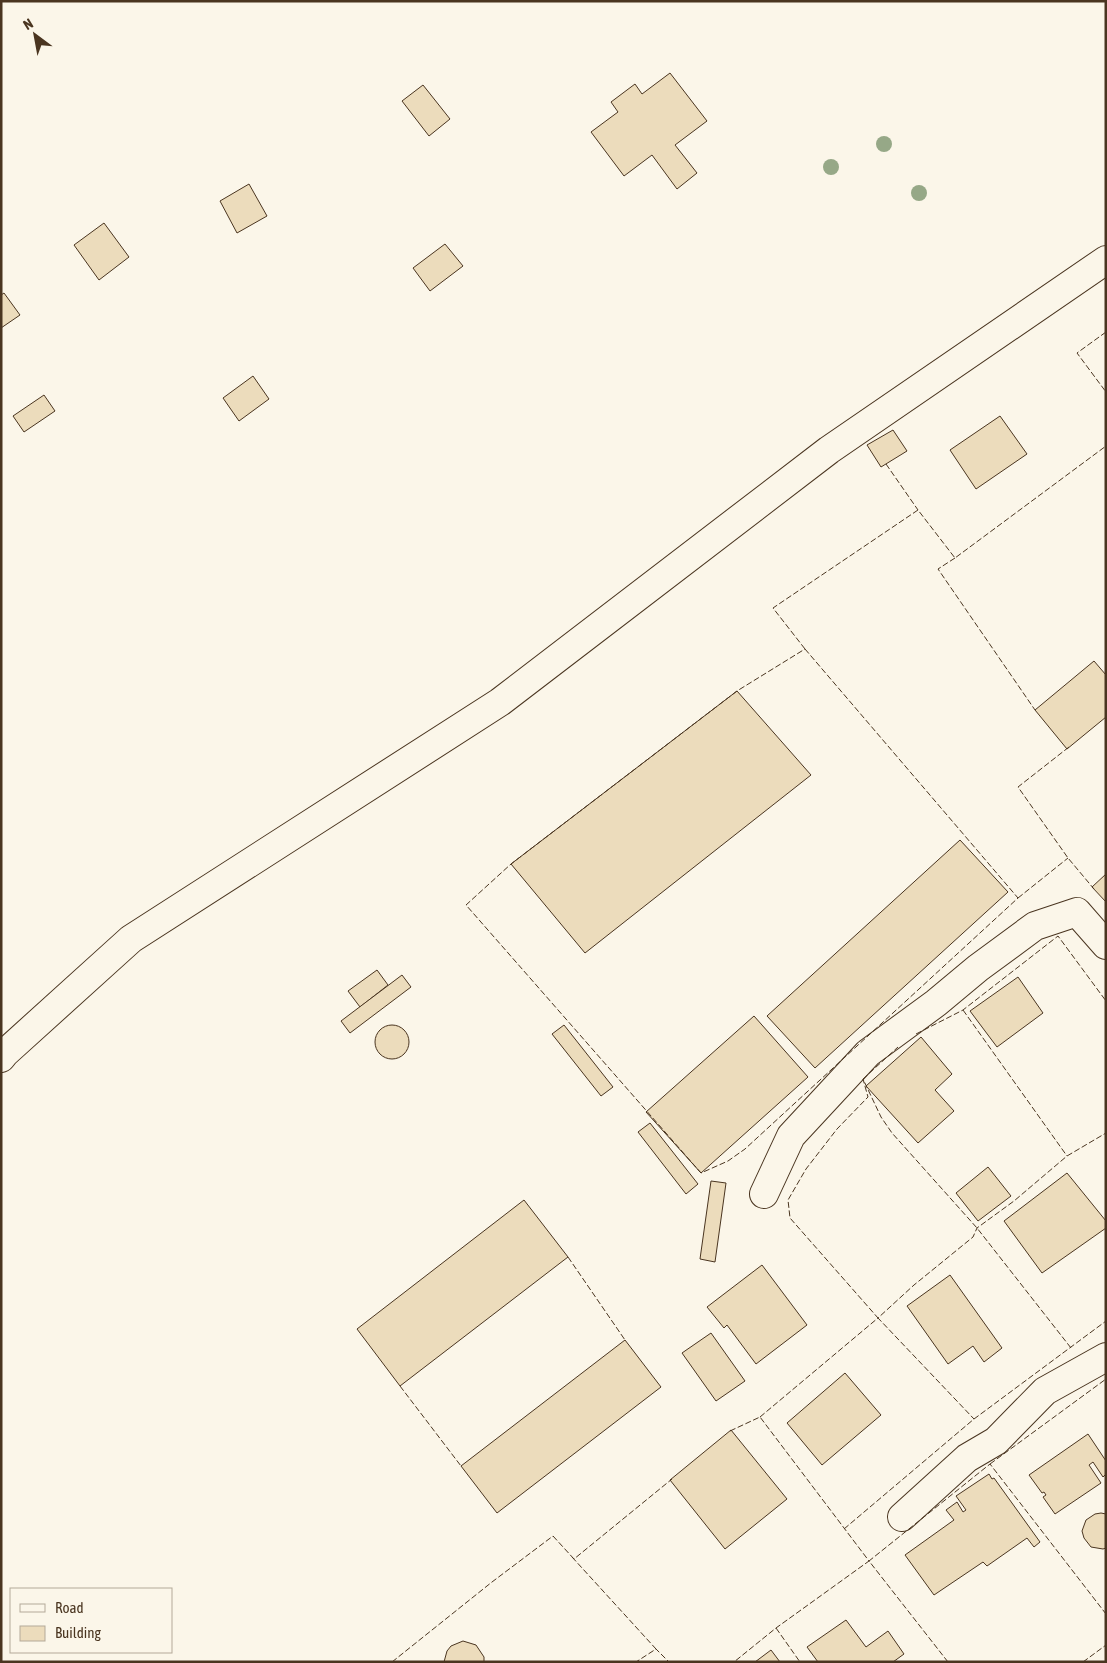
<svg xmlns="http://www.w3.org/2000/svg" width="1107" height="1663" viewBox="0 0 1107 1663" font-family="'Asap Condensed',sans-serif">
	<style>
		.building { fill: #ecdcbc; stroke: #4a3520 }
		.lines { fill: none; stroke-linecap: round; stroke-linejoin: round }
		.minor-casing { stroke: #4a3520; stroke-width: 30 }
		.minor { stroke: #fbf6e9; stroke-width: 28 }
		.fence { stroke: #4a3520; stroke-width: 1; stroke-dasharray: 6 2.5; stroke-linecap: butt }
		.tree { fill: #96a887 }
	</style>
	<rect width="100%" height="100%" fill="#fbf6e9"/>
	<g class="building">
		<polygon points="670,73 707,121 675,145 697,173 677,189 652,155 624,176 591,132 618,112 611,102 635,84 642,94"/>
		<polygon points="423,85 450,119 429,136 402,101"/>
		<polygon points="249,184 267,216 237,233 220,201"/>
		<polygon points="104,223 129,257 99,280 74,245"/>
		<polygon points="445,244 463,266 430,291 413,268"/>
		<polygon points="4,293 20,315 1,328 1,295"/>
		<polygon points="253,376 269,399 239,421 223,398"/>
		<polygon points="44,395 55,411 24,432 13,416"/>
		<polygon points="1000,416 1027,454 976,489 950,450"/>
		<polygon points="893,430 907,451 881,467 867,445"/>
		<polygon points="1094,661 1106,675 1106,717 1067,749 1035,710"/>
		<polygon points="737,691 811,775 585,953 511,864"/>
		<polygon points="960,840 1008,892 815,1068 767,1016"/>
		<polygon points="1106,874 1106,902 1092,887"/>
		<polygon points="377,970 388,985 360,1007 348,991"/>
		<polygon points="402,975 411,987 350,1033 341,1021"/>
		<polygon points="1018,977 1043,1013 997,1047 970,1011"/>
		<polygon points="754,1016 808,1077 701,1173 646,1112"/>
		<polygon points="564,1025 613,1087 601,1096 552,1034"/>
		<circle cx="392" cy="1042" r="17"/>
		<polygon points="921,1037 952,1074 935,1090 954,1111 918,1143 866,1086"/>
		<polygon points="650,1123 698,1184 686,1194 638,1132"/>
		<polygon points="988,1167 1011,1196 978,1221 956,1193"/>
		<polygon points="1067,1173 1106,1221 1106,1228 1042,1273 1004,1221"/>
		<polygon points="711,1181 726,1183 715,1262 700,1259"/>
		<polygon points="524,1200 568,1257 400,1386 357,1329"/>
		<polygon points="762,1265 807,1325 756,1364 727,1325 724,1328 707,1307"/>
		<polygon points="950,1275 1002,1348 984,1362 973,1346 948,1364 907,1306"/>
		<polygon points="711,1333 745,1381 716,1401 682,1353"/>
		<polygon points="625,1340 661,1387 497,1513 461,1466"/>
		<polygon points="845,1373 881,1415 822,1465 787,1423"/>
		<polygon points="731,1430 787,1499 725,1549 670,1480"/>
		<polygon points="1088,1434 1106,1461 1106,1474 1103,1477 1093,1462 1089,1465 1101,1483 1055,1514 1043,1497 1046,1495 1044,1492 1042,1493 1029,1475"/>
		<polygon points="989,1474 992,1479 994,1478 1040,1542 1034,1547 1027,1538 987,1566 983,1562 934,1595 905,1555 954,1520 946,1510 957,1502 963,1512 966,1510 956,1496"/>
		<polygon points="1101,1513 1106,1514 1106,1548 1103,1549 1091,1547 1084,1538 1082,1531 1086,1520 1095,1514"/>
		<polygon points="846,1620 866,1647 888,1631 904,1654 893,1662 818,1662 807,1647"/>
		<polygon points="463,1641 476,1645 484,1657 484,1662 444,1662 447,1651 451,1646"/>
		<polygon points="771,1650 780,1662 755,1662"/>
	</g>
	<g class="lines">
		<defs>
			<g id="minor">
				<polyline points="1,1058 5,1053 131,939 500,702 829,450 1106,260"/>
				<polyline points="764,1194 791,1136 868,1053 936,1003 978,968 1035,926 1077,912 1106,945"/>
				<polyline points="902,1517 967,1458 996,1441 1045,1391 1106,1357"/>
			</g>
		</defs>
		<use href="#minor" class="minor-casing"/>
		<use href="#minor" class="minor"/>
		<g class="fence">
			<polyline points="1106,332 1077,353 1106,392"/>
			<polyline points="886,464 918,510"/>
			<polyline points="955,558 938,569 1035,710"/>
			<polygon points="805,649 1018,898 745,1149 728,1161 701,1173 466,905 511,864 737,691"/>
			<polyline points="805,649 773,608 918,510 955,558 1106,446"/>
			<polyline points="1069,747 1018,787 1068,858 1094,889"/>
			<polyline points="1018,898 1068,858"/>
			<polyline points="963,1010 1067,1156"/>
			<polyline points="916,1034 963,1010 1058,936 1106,1001"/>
			<polyline points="863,1079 898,1047"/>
			<polyline points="568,1257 625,1340"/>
			<polyline points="1071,1348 977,1228 892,1133 881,1117 863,1079 868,1097 837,1129 806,1169 788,1200 790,1218 878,1318 914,1285 973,1237 977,1228 1014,1201 1067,1156 1106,1133"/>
			<polyline points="400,1386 461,1466"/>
			<polyline points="760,1417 878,1318 974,1419"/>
			<polyline points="730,1431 760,1417 869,1561 776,1628 734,1662"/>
			<polyline points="990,1464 1106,1379"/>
			<polyline points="844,1529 974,1419 1106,1321"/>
			<polyline points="553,1536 574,1559 672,1479"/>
			<polyline points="572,1557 656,1649 636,1662"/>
			<polyline points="776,1628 800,1662"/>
			<polyline points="655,1648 669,1662"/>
			<polyline points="392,1662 492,1582 553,1536 554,1537"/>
			<polyline points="948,1662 869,1561 990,1464 1106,1614"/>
			<polyline points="1083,1662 1106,1645"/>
		</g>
	</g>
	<g class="tree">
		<circle cx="884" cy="144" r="8"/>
		<circle cx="831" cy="167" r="8"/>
		<circle cx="919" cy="193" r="8"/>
	</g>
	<rect width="1107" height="1663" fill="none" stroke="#4a3520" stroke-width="5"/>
	<rect x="10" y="1588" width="162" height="65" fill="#fbf6e9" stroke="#b4a999"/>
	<rect x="20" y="1604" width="25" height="8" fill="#fbf6e9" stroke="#b4a999"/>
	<text x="55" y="1613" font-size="15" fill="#4a3520">Road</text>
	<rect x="20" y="1626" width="25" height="15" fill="#ecdcbc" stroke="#b4a999"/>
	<text x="55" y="1638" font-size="15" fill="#4a3520">Building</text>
	<g transform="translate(35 35) rotate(328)" stroke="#fbf6e9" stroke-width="4" paint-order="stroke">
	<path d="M0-4L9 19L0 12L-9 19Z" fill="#4a3520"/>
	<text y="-8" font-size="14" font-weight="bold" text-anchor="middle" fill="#4a3520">N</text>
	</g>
</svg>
